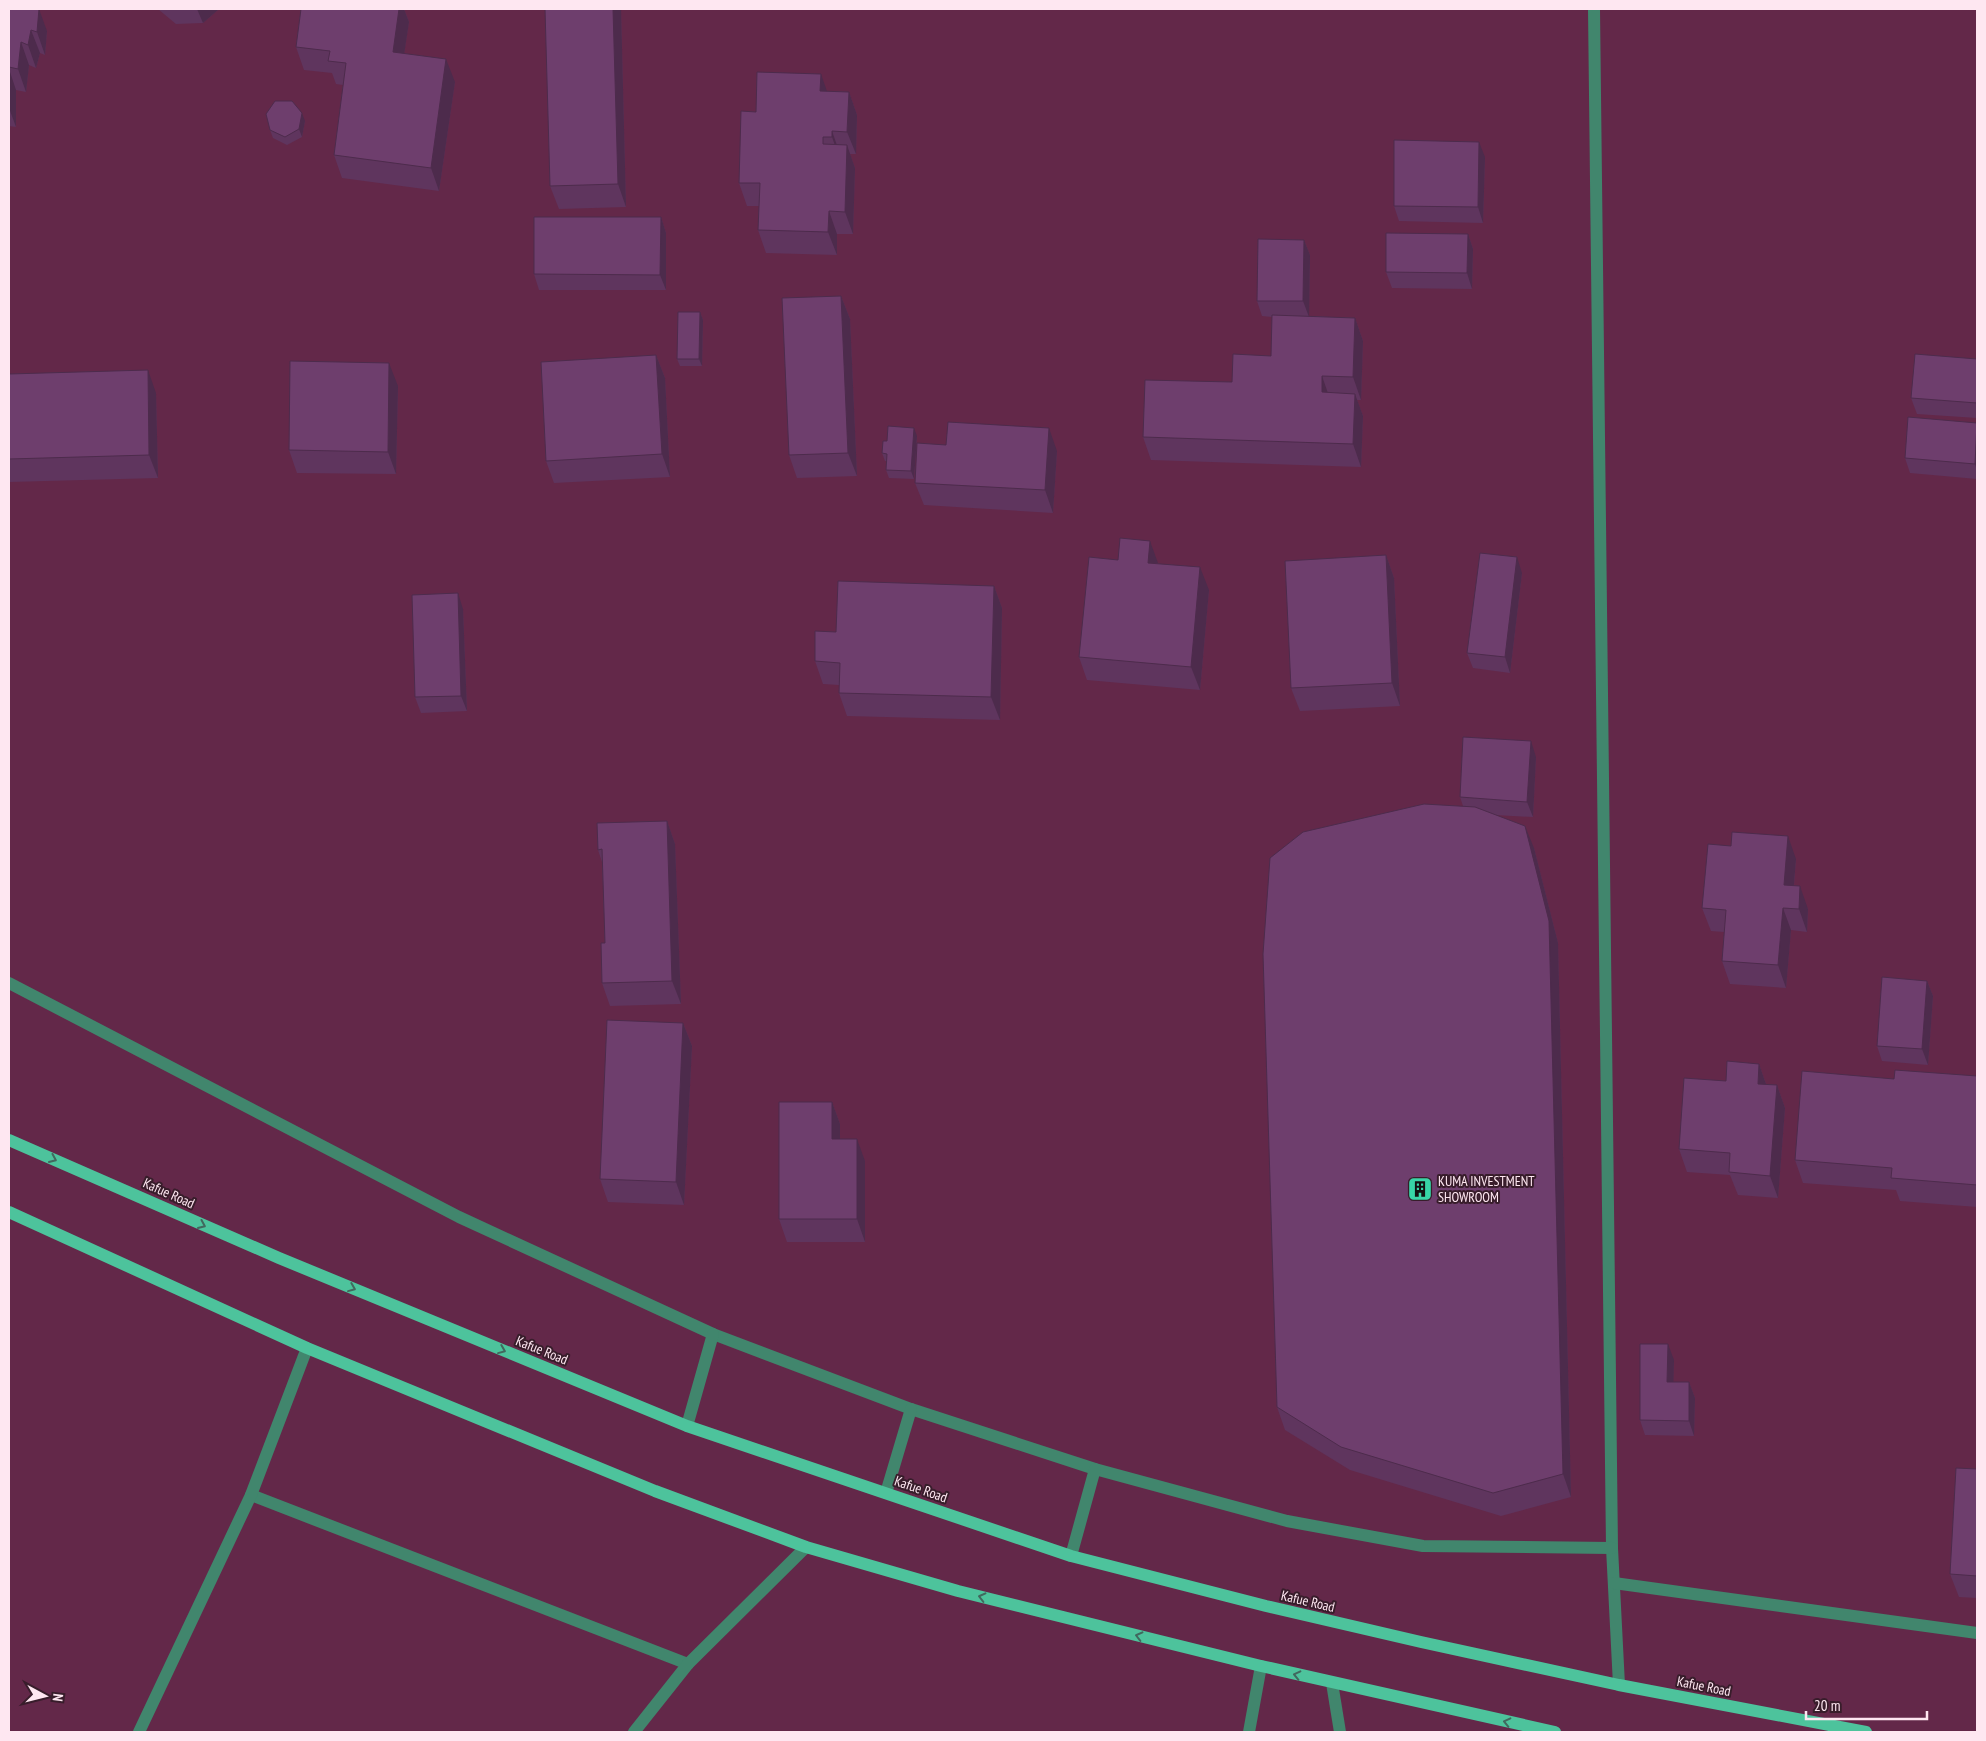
<svg xmlns="http://www.w3.org/2000/svg" width="1986" height="1741" viewBox="0 0 1986 1741" font-family="'PT Sans Narrow',sans-serif">
	<style>
		.lines { fill: none; stroke-linecap: round; stroke-linejoin: round }
		.minor { stroke: #41866d; stroke-width: 12 }
		.major { stroke: #4dc39c; stroke-width: 12 }
		.wall { fill: #5f355e }
		.shaded-wall { fill: #4d2b4c }
		.building { fill: #6e3e6d; stroke: #4d2b4c }
		.oneway { stroke: #41685e }
		.labels { text-anchor: middle; stroke-width: 4; stroke-linejoin: round; paint-order: stroke }
		.poi-label { font-size: 14px; fill: #fee7f1; stroke: #381d2b; text-anchor: start }
		.street-label { font-size: 14px; fill: #fee7f1; stroke: #381d2b }
	</style>
	<rect width="100%" height="100%" fill="#632849"/>
	<g class="lines">
		<g class="minor">
			<polyline points="1594,9 1612,1548 1619,1685"/>
			<polyline points="9,983 459,1217 713,1334 911,1409 1095,1469 1287,1521 1423,1546 1612,1548"/>
			<polyline points="687,1426 713,1334"/>
			<polyline points="886,1493 911,1409"/>
			<polyline points="251,1495 688,1664"/>
			<polyline points="1071,1556 1095,1469"/>
			<polyline points="1614,1583 1977,1633"/>
			<polyline points="1332,1683 1340,1732"/>
			<polyline points="139,1732 251,1495 307,1348"/>
			<polyline points="634,1732 688,1664 806,1547"/>
			<polyline points="1249,1732 1261,1666"/>
		</g>
		<g class="major">
			<polyline points="9,1140 279,1258 687,1426 1071,1556 1266,1606 1421,1642 1619,1685 1866,1732"/>
			<polyline points="9,1212 307,1348 655,1491 806,1547 958,1591 1261,1666 1555,1732"/>
		</g>
	</g>
	<g class="wall">
		<polygon points="9,9 47,31 45,55 40,53 36,68 29,65 26,92 16,90 16,127 9,126"/>
		<polygon points="158,9 219,9 203,23 176,24"/>
		<polygon points="301,9 404,9 409,22 404,54 455,82 439,191 342,178 334,155 343,85 336,84 332,73 304,70 296,47"/>
		<polygon points="621,9 626,207 559,209 550,186"/>
		<polygon points="827,91 849,92 857,115 856,154 850,154 855,168 853,234 837,234 837,255 766,253 758,230 759,206 747,206 739,183 756,112"/>
		<polygon points="305,121 302,137 287,145 273,138 270,130"/>
		<polygon points="1485,157 1483,223 1399,221 1394,206"/>
		<polygon points="661,217 666,233 666,290 539,290 534,274"/>
		<polygon points="1468,234 1473,249 1472,289 1392,288 1386,272"/>
		<polygon points="1304,240 1310,255 1309,316 1355,318 1363,341 1361,400 1357,400 1363,416 1361,467 1151,460 1143,437 1232,382 1271,356 1272,317 1262,316 1257,301"/>
		<polygon points="841,296 850,319 857,476 797,478 789,455"/>
		<polygon points="700,312 703,320 702,366 680,366 677,359"/>
		<polygon points="656,355 665,378 670,477 554,483 546,461"/>
		<polygon points="1977,359 1977,418 1917,414 1911,398"/>
		<polygon points="9,374 156,393 158,478 9,482"/>
		<polygon points="398,386 396,474 297,473 289,450"/>
		<polygon points="1977,423 1977,479 1910,473 1905,458"/>
		<polygon points="917,436 914,479 889,478 886,470 886,461 885,461 882,453 887,441"/>
		<polygon points="1057,451 1053,513 924,505 915,483"/>
		<polygon points="1386,555 1394,578 1400,706 1300,711 1291,688"/>
		<polygon points="1158,564 1209,590 1200,690 1087,680 1079,657"/>
		<polygon points="1522,573 1510,673 1473,668 1467,653"/>
		<polygon points="994,586 1002,608 1000,720 847,716 839,693 839,685 823,684 815,661 836,632"/>
		<polygon points="463,609 467,711 421,713 415,697"/>
		<polygon points="1536,757 1533,817 1495,815 1534,848 1558,943 1571,1497 1501,1516 1350,1470 1285,1430 1277,1407 1463,806 1460,797"/>
		<polygon points="667,821 675,844 681,1004 610,1006 602,983 605,943 602,862 598,850"/>
		<polygon points="1796,859 1794,886 1808,909 1807,932 1791,930 1786,988 1730,984 1722,961 1724,932 1711,931 1702,908"/>
		<polygon points="1927,981 1933,996 1928,1065 1882,1061 1877,1046"/>
		<polygon points="683,1023 692,1046 684,1205 608,1202 600,1179"/>
		<polygon points="1759,1064 1766,1084 1777,1085 1785,1108 1778,1198 1738,1195 1730,1175 1687,1172 1679,1149 1726,1081"/>
		<polygon points="1977,1076 1977,1207 1900,1201 1896,1190 1803,1183 1795,1160 1894,1079"/>
		<polygon points="832,1102 840,1124 840,1139 865,1161 865,1242 787,1242 779,1219"/>
		<polygon points="1674,1360 1673,1382 1689,1382 1695,1398 1694,1436 1645,1435 1640,1420"/>
		<polygon points="1977,1469 1977,1598 1959,1597 1950,1574"/>
	</g>
	<g class="shaded-wall">
		<polygon points="39,9 47,31 45,55 37,32"/>
		<polygon points="197,9 219,9 203,23"/>
		<polygon points="399,9 404,9 409,22 401,75 393,52"/>
		<polygon points="613,9 621,9 626,207 618,184"/>
		<polygon points="31,30 40,53 36,68 28,45"/>
		<polygon points="21,42 29,65 26,92 18,69"/>
		<polygon points="446,59 455,82 439,191 431,168"/>
		<polygon points="9,69 16,90 16,127 9,108"/>
		<polygon points="821,74 829,97 820,91"/>
		<polygon points="849,92 857,115 856,154 847,132"/>
		<polygon points="302,113 305,121 302,137 299,129"/>
		<polygon points="832,131 840,154 840,160 832,137"/>
		<polygon points="1479,142 1485,157 1483,223 1478,207"/>
		<polygon points="847,145 855,168 853,234 845,212"/>
		<polygon points="829,211 837,234 837,255 828,232"/>
		<polygon points="661,217 666,233 666,290 660,275"/>
		<polygon points="1468,234 1473,249 1472,289 1467,273"/>
		<polygon points="1304,240 1310,255 1309,317 1303,301"/>
		<polygon points="841,296 850,319 857,476 848,453"/>
		<polygon points="700,312 703,320 702,366 699,359"/>
		<polygon points="1355,318 1363,341 1361,400 1353,377"/>
		<polygon points="656,355 665,378 670,477 662,454"/>
		<polygon points="389,363 398,386 396,474 388,452"/>
		<polygon points="148,370 156,393 158,478 149,455"/>
		<polygon points="1322,376 1330,399 1322,392"/>
		<polygon points="1355,394 1363,416 1361,467 1353,444"/>
		<polygon points="1977,427 1977,471 1975,464"/>
		<polygon points="914,428 917,436 914,479 911,471"/>
		<polygon points="1049,428 1057,451 1053,513 1045,490"/>
		<polygon points="1150,541 1158,563 1148,563"/>
		<polygon points="1386,555 1394,578 1400,706 1392,683"/>
		<polygon points="1517,557 1522,573 1510,673 1505,657"/>
		<polygon points="1200,567 1209,590 1200,690 1191,667"/>
		<polygon points="994,586 1002,608 1000,720 991,697"/>
		<polygon points="458,593 463,609 467,711 461,696"/>
		<polygon points="1531,741 1536,757 1533,817 1527,802"/>
		<polygon points="667,821 675,844 681,1004 672,981"/>
		<polygon points="1525,826 1534,848 1558,943 1571,1497 1563,1474"/>
		<polygon points="1788,836 1796,859 1792,908 1784,885"/>
		<polygon points="1800,886 1808,909 1807,932 1799,909"/>
		<polygon points="1783,908 1791,930 1786,988 1778,965"/>
		<polygon points="1927,981 1933,996 1928,1065 1922,1049"/>
		<polygon points="683,1023 692,1046 684,1205 676,1182"/>
		<polygon points="1759,1064 1767,1087 1758,1084"/>
		<polygon points="1777,1085 1785,1108 1778,1198 1770,1176"/>
		<polygon points="832,1102 840,1124 840,1162 832,1139"/>
		<polygon points="857,1139 865,1161 865,1242 857,1219"/>
		<polygon points="1668,1344 1674,1360 1673,1398 1667,1382"/>
		<polygon points="1689,1382 1695,1398 1694,1436 1689,1421"/>
	</g>
	<g class="building">
		<polygon points="9,9 39,9 37,32 31,30 28,45 21,42 18,69 9,67"/>
		<polygon points="301,9 399,9 393,52 446,59 431,168 334,155 346,63 328,61 330,51 296,47"/>
		<polygon points="545,9 613,9 618,184 550,186"/>
		<polygon points="757,72 821,74 820,91 849,92 847,132 832,131 832,137 823,137 823,144 847,145 845,212 829,211 828,232 758,230 760,183 739,183 741,111 756,112"/>
		<polygon points="275,101 292,101 302,113 299,129 285,137 270,130 266,114"/>
		<polygon points="1394,140 1479,142 1478,207 1394,206"/>
		<polygon points="534,217 661,217 660,275 534,274"/>
		<polygon points="1386,233 1468,234 1467,273 1386,272"/>
		<polygon points="1258,239 1304,240 1303,301 1257,301"/>
		<polygon points="841,296 848,453 789,455 782,298"/>
		<polygon points="678,312 700,312 699,359 677,359"/>
		<polygon points="1272,315 1355,318 1353,377 1322,376 1322,392 1355,394 1353,444 1143,437 1145,380 1232,382 1233,354 1271,356"/>
		<polygon points="1915,354 1977,359 1977,403 1911,398"/>
		<polygon points="656,355 662,454 546,461 541,362"/>
		<polygon points="290,361 389,363 388,452 289,450"/>
		<polygon points="148,370 149,455 9,459 9,374"/>
		<polygon points="1908,417 1977,423 1975,464 1905,458"/>
		<polygon points="948,422 1049,428 1045,490 915,483 917,443 946,445"/>
		<polygon points="888,426 914,428 911,471 886,470 887,454 882,453 883,441 887,441"/>
		<polygon points="1120,538 1150,541 1148,563 1200,567 1191,667 1079,657 1089,557 1118,560"/>
		<polygon points="1480,553 1517,557 1505,657 1467,653"/>
		<polygon points="1386,555 1392,683 1291,688 1285,561"/>
		<polygon points="838,581 994,586 991,697 839,693 840,663 815,661 815,631 836,632"/>
		<polygon points="458,593 461,696 415,697 412,595"/>
		<polygon points="1463,737 1531,741 1527,802 1460,797"/>
		<polygon points="1424,804 1475,807 1525,826 1549,921 1563,1474 1493,1493 1341,1447 1277,1407 1263,954 1270,858 1303,832"/>
		<polygon points="667,821 672,981 602,983 601,943 605,943 602,849 598,850 597,823"/>
		<polygon points="1732,832 1788,836 1784,885 1800,886 1799,909 1783,908 1778,965 1722,961 1726,910 1702,908 1708,844 1731,846"/>
		<polygon points="1882,977 1927,981 1922,1049 1877,1046"/>
		<polygon points="607,1020 683,1023 676,1182 600,1179"/>
		<polygon points="1727,1061 1759,1064 1758,1084 1777,1085 1770,1176 1729,1172 1730,1153 1679,1149 1684,1078 1726,1081"/>
		<polygon points="1895,1070 1977,1076 1977,1185 1891,1178 1892,1168 1795,1160 1802,1071 1894,1079"/>
		<polygon points="779,1102 832,1102 832,1139 857,1139 857,1219 779,1219"/>
		<polygon points="1640,1344 1668,1344 1667,1382 1689,1382 1689,1421 1640,1420"/>
		<polygon points="1956,1468 1977,1469 1977,1576 1950,1574"/>
	</g>
	<defs><path id="oneway-chevron" d="M-2-3.5L2.5 0L-2 3.5" fill="none" stroke-width="1.6" stroke-linecap="round" stroke-linejoin="round" transform="scale(1.25)"/></defs>
	<g class="oneway">
		<use href="#oneway-chevron" transform="translate(53 1159) rotate(24)"/>
		<use href="#oneway-chevron" transform="translate(202 1225) rotate(24)"/>
		<use href="#oneway-chevron" transform="translate(352 1288) rotate(22)"/>
		<use href="#oneway-chevron" transform="translate(502 1350) rotate(22)"/>
		<use href="#oneway-chevron" transform="translate(982 1597) rotate(-166)"/>
		<use href="#oneway-chevron" transform="translate(1139 1636) rotate(-166)"/>
		<use href="#oneway-chevron" transform="translate(1297 1675) rotate(-167)"/>
		<use href="#oneway-chevron" transform="translate(1507 1722) rotate(-167)"/>
	</g>
	<defs>
		<symbol id="building-square" viewBox="-11 -11 22 22"><rect x="-9" y="-9" width="18" height="18" rx="4" fill="#38d4a6" stroke="#381d2b"/><path d="M-4-6H4V6H1V3H-1V6H-4ZM-2.5-4.3h1.7v1.8h-1.7ZM.8-4.3h1.7v1.8H.8ZM-2.5-1h1.7V.8h-1.7ZM.8-1h1.7V.8H.8Z" fill="#111"/></symbol>
	</defs>
	<g fill-rule="evenodd">
		<use href="#building-square" x="1406" y="1175" width="28" height="28"/>
	</g>
	<g class="labels">
		<g class="poi-label">
			<text x="1438" y="1186">KUMA INVESTMENT<tspan x="1438" dy="16">SHOWROOM</tspan></text>
		</g>
		<g class="street-label">
			<text transform="translate(169 1193) rotate(24)" y="5">Kafue Road</text>
			<text transform="translate(542 1350) rotate(22)" y="5">Kafue Road</text>
			<text transform="translate(921 1489) rotate(19)" y="5">Kafue Road</text>
			<text transform="translate(1308 1601) rotate(13)" y="5">Kafue Road</text>
			<text transform="translate(1704 1686) rotate(11)" y="5">Kafue Road</text>
		</g>
	</g>
	<rect width="1986" height="1741" fill="none" stroke="#fee7f1" stroke-width="20"/>
	<g transform="translate(45 1696) rotate(97)" stroke="#381d2b" stroke-width="4" paint-order="stroke">
	<path d="M0-4L9 19L0 12L-9 19Z" fill="#fee7f1"/>
	<text y="-8" font-size="14" font-weight="bold" text-anchor="middle" fill="#fee7f1">N</text>
	</g>
	<path d="M1806 1711v8h121v-8" fill="none" stroke="#fee7f1" stroke-width="2.5"/>
	<text x="1814" y="1711" font-size="15" fill="#fee7f1" stroke="#381d2b" stroke-width="4" paint-order="stroke">20 m</text>
</svg>
